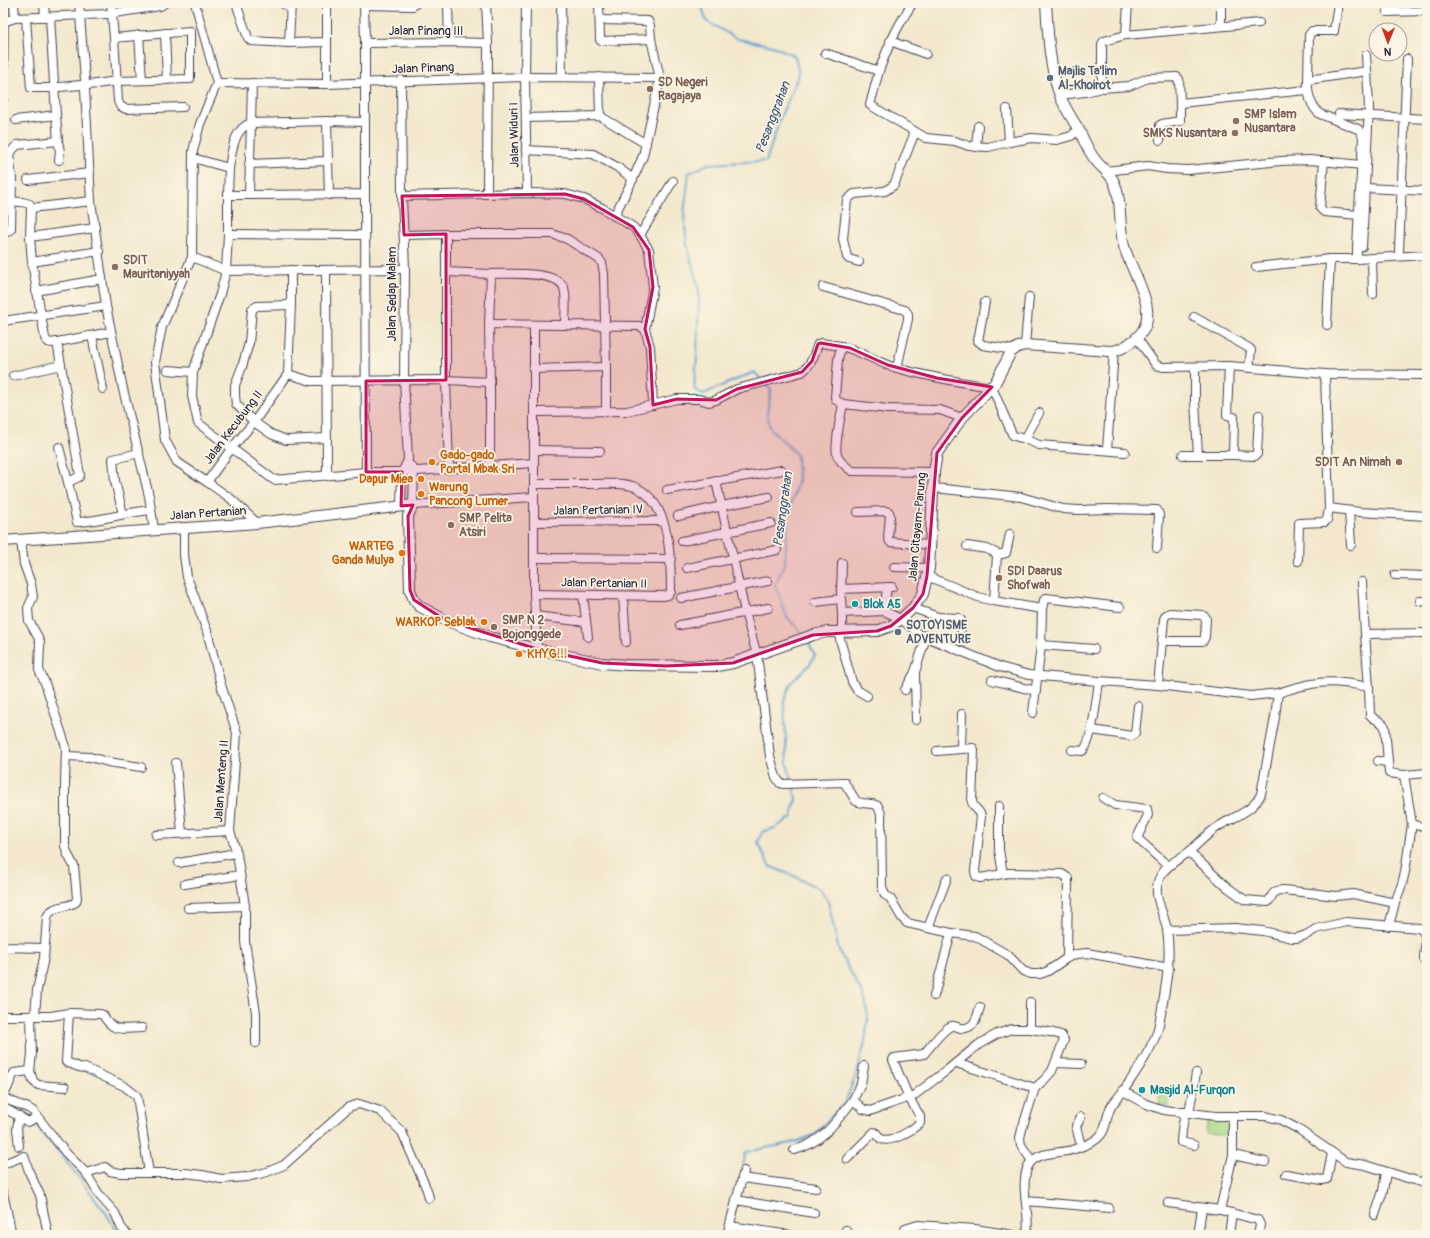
<svg xmlns="http://www.w3.org/2000/svg" width="1430" height="1238" viewBox="0 0 1430 1238" font-family="Pangolin,sans-serif">
	<style>
		.green { fill: #aad987; stroke: #667e61 }
		.lines { fill: none; stroke-linecap: round; stroke-linejoin: round }
		.stream { stroke: #5ba0d0; stroke-width: 2 }
		.minor-casing { stroke: #414051; stroke-width: 10 }
		.tertiary-casing { stroke: #414051; stroke-width: 12 }
		.minor { stroke: #fff; stroke-width: 8 }
		.tertiary { stroke: #fff; stroke-width: 10 }
		.marked { fill: #c2185b; fill-opacity: 0.2; stroke: #c2185b; stroke-width: 3; stroke-linejoin: round }
		.service-dot { fill: #5c6f8a; stroke: #fcf5e5; stroke-width: 1.5 }
		.education-dot { fill: #8d6e63; stroke: #fcf5e5; stroke-width: 1.5 }
		.food-dot { fill: #e8710a; stroke: #fcf5e5; stroke-width: 1.5 }
		.culture-dot { fill: #0f9aa8; stroke: #fcf5e5; stroke-width: 1.5 }
		.labels { text-anchor: middle; stroke-width: 3.5; stroke-linejoin: round; paint-order: stroke }
		.street-label { font-size: 12px; fill: #22223b; stroke: #fcf5e5 }
		.service-label { font-size: 12px; font-weight: bold; fill: #4e5e75; stroke: #fcf5e5; text-anchor: start }
		.education-label { font-size: 12px; font-weight: bold; fill: #785e54; stroke: #fcf5e5; text-anchor: start }
		.food-label { font-size: 12px; font-weight: bold; fill: #c56008; stroke: #fcf5e5; text-anchor: start }
		.culture-label { font-size: 12px; font-weight: bold; fill: #0d838f; stroke: #fcf5e5; text-anchor: start }
		.water-label { font-size: 13px; font-style: italic; fill: #395477; stroke: #fcf5e5 }
	</style>
	<rect width="100%" height="100%" fill="#fcf5e5"/>
	<filter id="ink" filterUnits="userSpaceOnUse"><feTurbulence type="fractalNoise" baseFrequency=".025" numOctaves="2"/><feDisplacementMap in="SourceGraphic" scale="8" xChannelSelector="R" yChannelSelector="G"/><feConvolveMatrix kernelMatrix="1 2 1 2 8 2 1 2 1" color-interpolation-filters="sRGB"/></filter>
	<filter id="wash" filterUnits="userSpaceOnUse"><feTurbulence type="fractalNoise" baseFrequency=".012" numOctaves="4" result="noise"/><feDisplacementMap in="SourceGraphic" scale="16" xChannelSelector="R" yChannelSelector="G"/><feGaussianBlur stdDeviation="0.9" result="paint"/><feColorMatrix in="noise" values="0 0 0 0 0 0 0 0 0 0 0 0 0 0 0 0 0 1.4 0 .05"/><feComposite in="paint" operator="in"/></filter>
	<g filter="url(#wash)">
		<rect width="100%" height="100%" fill="#f3e8cd"/>
		<g class="green">
			<polygon points="1160,1092 1171,1093 1169,1107 1159,1105"/>
			<polygon points="1208,1116 1231,1117 1231,1136 1206,1134"/>
		</g>
		<g class="lines">
			<g class="stream">
				<polyline points="701,3 706,21 738,39 773,46 795,56 799,74 781,116 766,161 708,164 689,173 684,214 687,245 699,290 697,357 694,389 703,394 754,372 762,380"/>
				<polyline points="765,384 771,390 767,413 770,428 797,455 798,480 788,516 785,563 775,585 787,617 803,634"/>
				<polyline points="792,782 787,763 784,701 791,683 810,664 815,655 807,640"/>
				<polyline points="3,1102 19,1109"/>
				<polyline points="34,1121 45,1137 60,1153 106,1213 119,1235"/>
				<polyline points="742,1170 746,1152 796,1142 814,1135 845,1103 857,1072 865,1042 868,1018 865,998 839,951 828,901 820,889 794,876 769,866 758,842 762,832 775,828 792,817 796,799 793,786"/>
				<polyline points="718,1235 725,1230"/>
			</g>
		</g>
	</g>
	<g filter="url(#ink)">
		<g class="lines">
			<defs>
				<g id="minor">
					<polyline points="14,3 15,18"/>
					<polyline points="44,3 45,17"/>
					<polyline points="79,3 85,80"/>
					<polyline points="195,3 217,83 200,124 193,151 192,257 162,327 155,362 165,440 177,462 207,482 231,449 254,422 288,374 291,305 291,270"/>
					<polyline points="236,3 248,38 251,41 289,43 327,42"/>
					<polyline points="282,3 287,6 291,6"/>
					<polyline points="327,3 327,84"/>
					<polyline points="448,3 449,42"/>
					<polyline points="486,3 488,43 487,194"/>
					<polyline points="526,3 525,77 527,193"/>
					<polyline points="561,3 562,77"/>
					<polyline points="599,3 600,40 601,41 651,39"/>
					<polyline points="364,5 413,6 416,3"/>
					<polyline points="1387,12 1427,11"/>
					<polyline points="26,18 31,88 49,88 81,85"/>
					<polyline points="600,20 648,21 650,26 651,39 660,78 643,156 633,179 614,216"/>
					<polyline points="3,22 15,18 108,14 160,6 165,3"/>
					<polyline points="1221,26 1221,3"/>
					<polyline points="165,33 167,80"/>
					<polyline points="139,35 142,80"/>
					<polyline points="1126,35 1128,3"/>
					<polyline points="114,38 118,101 120,106 126,109 183,107"/>
					<polyline points="890,41 926,54"/>
					<polyline points="289,43 291,3"/>
					<polyline points="365,43 449,42 488,43"/>
					<polyline points="825,53 879,71 870,105 926,138 955,141 969,146 988,147 1009,142 1032,138 1057,140 1071,136 1078,130"/>
					<polyline points="1366,55 1367,71"/>
					<path d="M879 71C888 46 898 24 913 3"/>
					<polyline points="599,77 600,116"/>
					<polyline points="1308,80 1309,35 1312,31 1334,31 1338,3"/>
					<polyline points="217,83 327,84 525,77 660,78"/>
					<polyline points="252,83 251,123 327,121 365,122"/>
					<polyline points="89,85 117,81 190,79 190,31 114,38 111,3"/>
					<polyline points="1102,88 1102,44 1104,41 1126,35 1259,23"/>
					<polyline points="85,89 91,201 106,306 123,389 149,496 154,529"/>
					<polyline points="1060,95 1085,92 1102,88 1129,86 1148,78 1177,77 1179,79 1180,103 1307,90"/>
					<polyline points="3,99 4,3"/>
					<polyline points="1007,109 1009,142"/>
					<polyline points="1339,114 1427,119"/>
					<polyline points="526,118 600,116 646,144"/>
					<polyline points="16,120 56,115"/>
					<polyline points="327,121 328,161"/>
					<polyline points="1160,140 1160,125 1162,124 1180,121 1180,103"/>
					<polyline points="58,141 60,152 59,160"/>
					<polyline points="976,147 978,126"/>
					<polyline points="526,150 593,154 617,167 633,179"/>
					<polyline points="193,158 229,168 228,195"/>
					<polyline points="1324,161 1320,208 1324,212 1359,215"/>
					<polyline points="249,164 328,161 329,195"/>
					<path d="M229 168C232 152 233 129 251 123L249 195 365 194V43L364 3"/>
					<polyline points="1106,171 1148,166 1167,169 1188,170 1281,161 1310,160 1362,165"/>
					<polyline points="28,180 90,173"/>
					<polyline points="1365,188 1427,191"/>
					<polyline points="365,194 366,472"/>
					<polyline points="249,195 228,195 228,234 226,271 220,294 193,372 192,396 198,423 274,480 366,472 402,472 534,463"/>
					<polyline points="402,196 527,193 565,194 584,199 602,208 633,227 640,235 649,250 653,287 645,329"/>
					<path d="M3 201 22 202 30 204 31 208 30 237 32 262 45 338C48 344 51 343 57 342L111 332"/>
					<polyline points="31,208 91,201"/>
					<polyline points="3,232 7,232 11,229 12,178 9,154 17,145 58,141 56,115 50,17"/>
					<polyline points="228,234 365,235"/>
					<polyline points="446,234 552,234 567,239 599,259 602,263 604,274 606,367 606,412"/>
					<polyline points="404,235 446,234 446,380 490,382 489,324 639,326 645,329 650,347 653,405"/>
					<polyline points="640,235 673,181"/>
					<polyline points="30,237 95,228"/>
					<polyline points="1399,251 1407,59"/>
					<polyline points="192,257 226,271 405,269"/>
					<polyline points="1372,258 1373,294"/>
					<path d="M1357 259V247L1363 137 1361 132 1358 129 1320 114C1310 106 1307 92 1308 80L1367 71 1369 107 1362 247H1357"/>
					<polyline points="32,262 99,251"/>
					<polyline points="859,262 849,259 847,257 843,239 847,200 854,194 885,191 894,185 915,132"/>
					<polyline points="1256,267 1330,259 1357,259 1427,255"/>
					<polyline points="326,270 327,476"/>
					<polyline points="446,272 491,274"/>
					<polyline points="823,287 905,310 908,314 908,319 897,368"/>
					<polyline points="36,291 102,279"/>
					<polyline points="985,302 978,341 983,345 1014,350"/>
					<polyline points="291,305 257,306 252,309 249,343 242,367 235,385 235,396 236,404 254,422 271,434 286,440 327,438"/>
					<polyline points="1194,317 1249,348 1251,350 1249,368"/>
					<polyline points="3,321 106,306"/>
					<path d="M489 324 491 274C507 274 558 270 564 288 567 298 565 314 565 325"/>
					<polyline points="534,325 534,594 537,649"/>
					<polyline points="1327,325 1330,259"/>
					<polyline points="92,336 103,389"/>
					<polyline points="1137,338 1156,365 1163,367 1229,366 1325,374 1427,375"/>
					<path d="M57 342 80 475 79 477 68 482 77 522C102 521 126 512 151 510"/>
					<polyline points="1025,345 1029,297"/>
					<polyline points="1229,366 1227,415 1234,417 1233,455 1255,456 1257,454 1259,415"/>
					<polyline points="1195,367 1195,401 1198,455"/>
					<polyline points="533,369 606,367"/>
					<polyline points="168,370 193,372"/>
					<polyline points="288,374 311,381 446,380 449,468"/>
					<polyline points="13,376 61,365"/>
					<path d="M843 404 836 400 835 397 838 360 841 346C859 350 873 360 890 366 923 376 957 382 992 387L1012 434 1014 436 1025 439 1039 445 1125 452"/>
					<path d="M534 412 627 411 677 399H699L709 402 716 400 737 389 802 372C812 364 814 355 818 344L821 343 841 346"/>
					<polyline points="1025,439 1039,413"/>
					<polyline points="59,447 68,482"/>
					<polyline points="534,450 600,451"/>
					<polyline points="1107,450 1114,351"/>
					<polyline points="1183,455 1233,455"/>
					<polyline points="411,466 414,470 413,505 534,497"/>
					<polyline points="490,466 490,382"/>
					<path d="M934 472 852 471C847 467 839 462 837 455 834 444 841 416 843 404L888 409 940 410 962 418"/>
					<path d="M716 481 745 612 757 655 770 756 776 777 780 783 783 784 844 782 856 801C863 805 871 802 878 806L881 814 882 887 885 895 890 898 902 918 907 923 951 933 975 936 1008 955 1023 971 1031 974H1040L1048 971 1067 958 1077 954 1087 953 1169 968"/>
					<polyline points="207,482 230,498 257,523"/>
					<path d="M534 484C554 484 575 484 595 484 608 484 623 482 635 487 671 502 671 560 671 592L668 595 663 596 534 594"/>
					<polyline points="934,488 1021,497 1063,509 1078,510 1108,509 1157,510 1158,512 1159,515 1157,548"/>
					<polyline points="667,490 782,470"/>
					<polyline points="401,506 402,472 408,460 404,380 405,269 402,196 401,80"/>
					<polyline points="1329,508 1360,512 1427,516"/>
					<polyline points="1349,511 1351,545"/>
					<polyline points="858,512 886,511 889,512 890,515 888,537 890,542 931,545"/>
					<polyline points="123,514 115,481 113,459 139,453"/>
					<polyline points="678,516 722,506 769,497"/>
					<polyline points="534,522 662,521"/>
					<polyline points="184,527 184,555 187,577 207,631 221,685 237,733 230,831 237,854 245,906 245,942 256,1013 256,1043"/>
					<path d="M21 541 24 564 31 584 33 597 28 608 29 621 38 637 40 642 39 670 45 683 66 747 65 784V846L68 855 74 866 77 898 76 902C65 909 53 904 47 917L44 958 37 990 35 1015"/>
					<polyline points="682,541 771,523"/>
					<polyline points="967,546 987,549 998,554"/>
					<polyline points="534,558 671,559"/>
					<polyline points="1298,561 1299,523 1325,522 1327,520 1329,508 1325,374"/>
					<polyline points="894,567 929,568"/>
					<polyline points="687,568 777,550"/>
					<polyline points="1395,575 1427,576"/>
					<polyline points="927,576 978,597 994,601 1042,609 1041,645 1033,713"/>
					<polyline points="1362,582 1365,634"/>
					<polyline points="841,589 892,587"/>
					<polyline points="841,594 842,563"/>
					<polyline points="583,595 588,637"/>
					<polyline points="623,596 626,642"/>
					<polyline points="681,598 768,581"/>
					<polyline points="994,601 997,555 1006,553 1010,534"/>
					<polyline points="1420,601 1427,602"/>
					<polyline points="815,602 841,599 842,613"/>
					<polyline points="913,608 938,617 959,618 961,620 961,629"/>
					<polyline points="1042,609 1044,600 1046,598 1120,607"/>
					<polyline points="884,611 887,587"/>
					<polyline points="535,616 586,622"/>
					<polyline points="680,625 768,608"/>
					<path d="M842 626V613L884 611 901 619 919 634 1000 667 1029 675 1099 681 1158 685 1251 696 1278 693 1275 717 1261 794C1254 811 1233 817 1219 826 1208 833 1199 843 1189 852 1179 859 1168 864 1161 875 1150 894 1164 911 1167 930 1171 954 1167 979 1163 1002 1161 1013 1160 1024 1156 1035 1148 1055 1136 1072 1124 1090 1120 1096 1113 1102 1110 1109 1104 1123 1108 1133 1092 1142 1086 1145 1078 1148 1072 1150 1058 1154 1036 1151 1028 1166 1019 1188 1031 1213 1027 1235"/>
					<polyline points="838,632 852,682 857,690 867,696"/>
					<polyline points="1041,645 1094,649"/>
					<polyline points="915,673 916,720"/>
					<polyline points="992,680 1036,691"/>
					<polyline points="1158,685 1164,619 1166,615 1170,613 1202,615 1206,618 1205,637 1203,641 1162,641"/>
					<polyline points="1369,687 1365,634 1427,633"/>
					<polyline points="905,690 915,672 926,637"/>
					<path d="M1278 693C1315 681 1330 679 1369 687L1370 715C1375 721 1382 720 1385 727L1389 773 1404 775 1427 773"/>
					<polyline points="1092,730 1132,736 1135,733 1138,706"/>
					<polyline points="961,749 962,714"/>
					<path d="M1072 750 1082 751C1092 746 1097 695 1099 681"/>
					<path d="M937 751 973 748 974 750 972 802C973 808 980 810 981 816L975 871 976 876 980 878 1008 873 1062 874 1068 878 1067 958"/>
					<polyline points="66,756 90,757 108,762 141,767"/>
					<polyline points="1378,761 1388,762"/>
					<polyline points="176,763 182,833"/>
					<polyline points="1103,798 1115,805 1147,809 1148,815 1137,838 1168,866"/>
					<polyline points="999,806 999,850 1003,874"/>
					<polyline points="1412,824 1427,828"/>
					<polyline points="156,835 230,831"/>
					<path d="M1189 852 1227 887 1245 900 1268 902C1274 895 1271 890 1284 890L1336 896 1353 894 1395 903"/>
					<polyline points="179,863 236,853"/>
					<polyline points="185,884 240,875"/>
					<polyline points="188,908 245,906"/>
					<polyline points="1389,926 1395,903 1402,884 1405,872 1412,824 1404,775"/>
					<polyline points="928,928 947,878"/>
					<path d="M1167 930 1235 928 1263 931 1292 938H1297L1306 935 1316 929 1346 922 1419 928C1430 933 1424 948 1424 959L1427 963"/>
					<polyline points="3,947 44,948"/>
					<polyline points="934,996 951,933"/>
					<polyline points="69,1013 66,1062 79,1067 85,1068 124,1086 137,1096 149,1173"/>
					<path d="M3 1016H51L69 1013 100 1014 103 1015C114 1034 122 1028 142 1028"/>
					<polyline points="1030,1029 1030,1002"/>
					<polyline points="956,1063 1035,1088"/>
					<polyline points="1056,1063 1081,1064"/>
					<polyline points="30,1071 33,1081 38,1085 65,1087"/>
					<polyline points="1123,1091 1146,1104 1164,1110 1216,1116 1266,1116 1281,1120 1298,1129 1346,1162 1365,1165 1427,1184"/>
					<polyline points="3,1098 28,1108 33,1111 66,1153 86,1173 100,1196 115,1213 121,1227 127,1235"/>
					<polyline points="3,1098 14,1073 30,1071 32,1053 31,1017"/>
					<polyline points="853,1100 861,1084 864,1066"/>
					<polyline points="3,1107 28,1122 38,1117"/>
					<polyline points="1185,1112 1182,1130 1181,1142 1194,1145"/>
					<polyline points="1189,1113 1196,1073"/>
					<polyline points="19,1116 17,1129 19,1146"/>
					<polyline points="1081,1117 1076,1126 1081,1146"/>
					<path d="M794 1150C821 1144 837 1121 853 1100L863 1109 870 1111 913 1096 946 1071 978 1045 997 1034 1012 1029H1030L1050 1032 1061 1035 1064 1040 1052 1071 1044 1080 1035 1088 1022 1129 1020 1138 1021 1145 1032 1161"/>
					<polyline points="1233,1155 1265,1162"/>
					<path d="M847 1159 874 1132 876 1133 881 1139C893 1143 912 1130 920 1123V1116L909 1098 893 1060 894 1058 924 1054C930 1047 942 1030 951 1026 954 1025 957 1027 960 1028 974 1030 977 1018 980 1007"/>
					<polyline points="3,1164 24,1156 30,1174 40,1195 48,1235"/>
					<polyline points="86,1173 105,1167 110,1171 120,1173 185,1173 202,1175 221,1179 247,1177 267,1172 284,1165 349,1107 359,1104 380,1111 402,1132 427,1190 429,1198"/>
					<polyline points="1286,1174 1322,1180 1327,1179 1332,1153"/>
					<polyline points="742,1178 816,1188"/>
					<polyline points="1425,1183 1427,1170"/>
					<polyline points="3,1193 12,1235"/>
					<polyline points="736,1200 814,1213"/>
					<polyline points="1026,1201 1109,1208"/>
					<polyline points="1168,1203 1220,1210 1233,1155 1233,1116"/>
					<polyline points="1220,1210 1258,1220 1260,1225 1258,1235"/>
					<polyline points="1375,1215 1383,1191 1386,1172"/>
					<polyline points="730,1226 790,1235"/>
					<polyline points="727,1235 744,1171"/>
					<polyline points="845,1235 846,1230"/>
					<polyline points="903,1235 905,1229 918,1225 975,1229 1013,1235"/>
					<polyline points="1198,1235 1202,1208"/>
					<polyline points="1229,1235 1232,1213"/>
				</g>
				<path id="tertiary" d="M3 541 257 523 413 505 408 516 410 590 414 600 419 606 445 620 490 637 537 649 602 663 627 665 717 666 733 663 813 635 827 632 877 631 891 626 901 619 913 608 923 594 929 568 934 472 937 453 962 418 995 383 1011 352 1018 347 1025 345 1110 351C1120 351 1126 346 1134 340 1166 317 1131 273 1124 246 1118 225 1123 200 1113 180 1109 173 1102 168 1097 162 1089 153 1084 141 1079 130 1072 119 1065 108 1060 96 1049 65 1048 35 1046 3"/>
			</defs>
			<use href="#minor" class="minor-casing"/>
			<use href="#tertiary" class="tertiary-casing"/>
			<use href="#minor" class="minor"/>
			<use href="#tertiary" class="tertiary"/>
		</g>
	</g>
	<path class="marked" d="M565 194 584 199 633 227 649 250 653 287 645 329 650 347 653 405 677 399 716 400 737 389 802 372 812 361 818 344 821 343 850 348 888 365 937 378 992 387 962 418 937 453 927 576 923 594 913 608 891 626 877 631 813 635 733 663 666 666 602 663 537 649 445 620 414 600 410 590 408 516 413 505 401 506 402 472H366V381L446 380V234L404 235 402 196Z"/>
	<g class="service-dot">
		<circle cx="1050" cy="78" r="4"/>
		<circle cx="898" cy="632" r="4"/>
	</g>
	<g class="education-dot">
		<circle cx="650" cy="89" r="4"/>
		<circle cx="1236" cy="121" r="4"/>
		<circle cx="1235" cy="133" r="4"/>
		<circle cx="115" cy="267" r="4"/>
		<circle cx="1399" cy="462" r="4"/>
		<circle cx="451" cy="525" r="4"/>
		<circle cx="999" cy="578" r="4"/>
		<circle cx="494" cy="627" r="4"/>
	</g>
	<g class="food-dot">
		<circle cx="432" cy="462" r="4"/>
		<circle cx="421" cy="479" r="4"/>
		<circle cx="421" cy="494" r="4"/>
		<circle cx="402" cy="553" r="4"/>
		<circle cx="484" cy="622" r="4"/>
		<circle cx="519" cy="654" r="4"/>
	</g>
	<g class="culture-dot">
		<circle cx="855" cy="604" r="4"/>
		<circle cx="1142" cy="1090" r="4"/>
	</g>
	<g class="labels">
		<g class="street-label">
			<text x="426" y="35">Jalan Pinang III</text>
			<text transform="translate(423 68) rotate(-2)" y="4">Jalan Pinang</text>
			<text transform="translate(514 135) rotate(-91)" y="4">Jalan Widuri I</text>
			<text transform="translate(392 294) rotate(-90)" y="4">Jalan Sedap Malam</text>
			<text transform="translate(233 427) rotate(-53)" y="4">Jalan Kecubung II</text>
			<text transform="translate(598 510) rotate(-1)" y="4">Jalan Pertanian IV</text>
			<text transform="translate(208 513) rotate(-4)" y="4">Jalan Pertanian</text>
			<text transform="translate(917 527) rotate(-85)" y="4">Jalan Citayam-Parung</text>
			<text transform="translate(604 583) rotate(1)" y="4">Jalan Pertanian II</text>
			<text transform="translate(221 781) rotate(-86)" y="4">Jalan Menteng II</text>
		</g>
		<g class="service-label">
			<text x="1058" y="75">Majlis Ta'lim<tspan x="1058" dy="14">Al-Khoirot</tspan></text>
			<text x="906" y="629">SOTOYISME<tspan x="906" dy="14">ADVENTURE</tspan></text>
		</g>
		<g class="education-label">
			<text x="658" y="86">SD Negeri<tspan x="658" dy="14">Ragajaya</tspan></text>
			<text x="1244" y="118">SMP Islam<tspan x="1244" dy="14">Nusantara</tspan></text>
			<text x="1227" y="137" text-anchor="end">SMKS Nusantara</text>
			<text x="123" y="264">SDIT<tspan x="123" dy="14">Mauritaniyyah</tspan></text>
			<text x="1391" y="466" text-anchor="end">SDIT An Nimah</text>
			<text x="459" y="522">SMP Pelita<tspan x="459" dy="14">Atsiri</tspan></text>
			<text x="1007" y="575">SDI Daarus<tspan x="1007" dy="14">Shofwah</tspan></text>
			<text x="502" y="624">SMP N 2<tspan x="502" dy="14">Bojonggede</tspan></text>
		</g>
		<g class="food-label">
			<text x="440" y="459">Gado-gado<tspan x="440" dy="14">Portal Mbak Sri</tspan></text>
			<text x="413" y="483" text-anchor="end">Dapur Miea</text>
			<text x="429" y="491">Warung<tspan x="429" dy="14">Pancong Lumer</tspan></text>
			<text x="394" y="550" text-anchor="end">WARTEG<tspan x="394" dy="14">Ganda Mulya</tspan></text>
			<text x="476" y="626" text-anchor="end">WARKOP Seblak</text>
			<text x="527" y="658">KHYG!!!</text>
		</g>
		<g class="culture-label">
			<text x="863" y="608">Blok A5</text>
			<text x="1150" y="1094">Masjid Al-Furqon</text>
		</g>
		<g class="water-label">
			<text transform="translate(772 117) rotate(-69)" y="5">Pesanggrahan</text>
			<text transform="translate(782 509) rotate(-82)" y="5">Pesanggrahan</text>
		</g>
	</g>
	<rect width="1430" height="1238" fill="none" stroke="#fcf5e5" stroke-width="16"/>
	<g transform="translate(1388 42) rotate(181)"><circle r="19" fill="#fcf5e5" stroke="#a5a1a1"/>
	<path d="M0-3L7 15L0 10L-7 15Z" fill="#c8321e"/>
	<text y="-6" font-size="11" font-weight="bold" text-anchor="middle" fill="#22223b">N</text>
	</g>
</svg>
